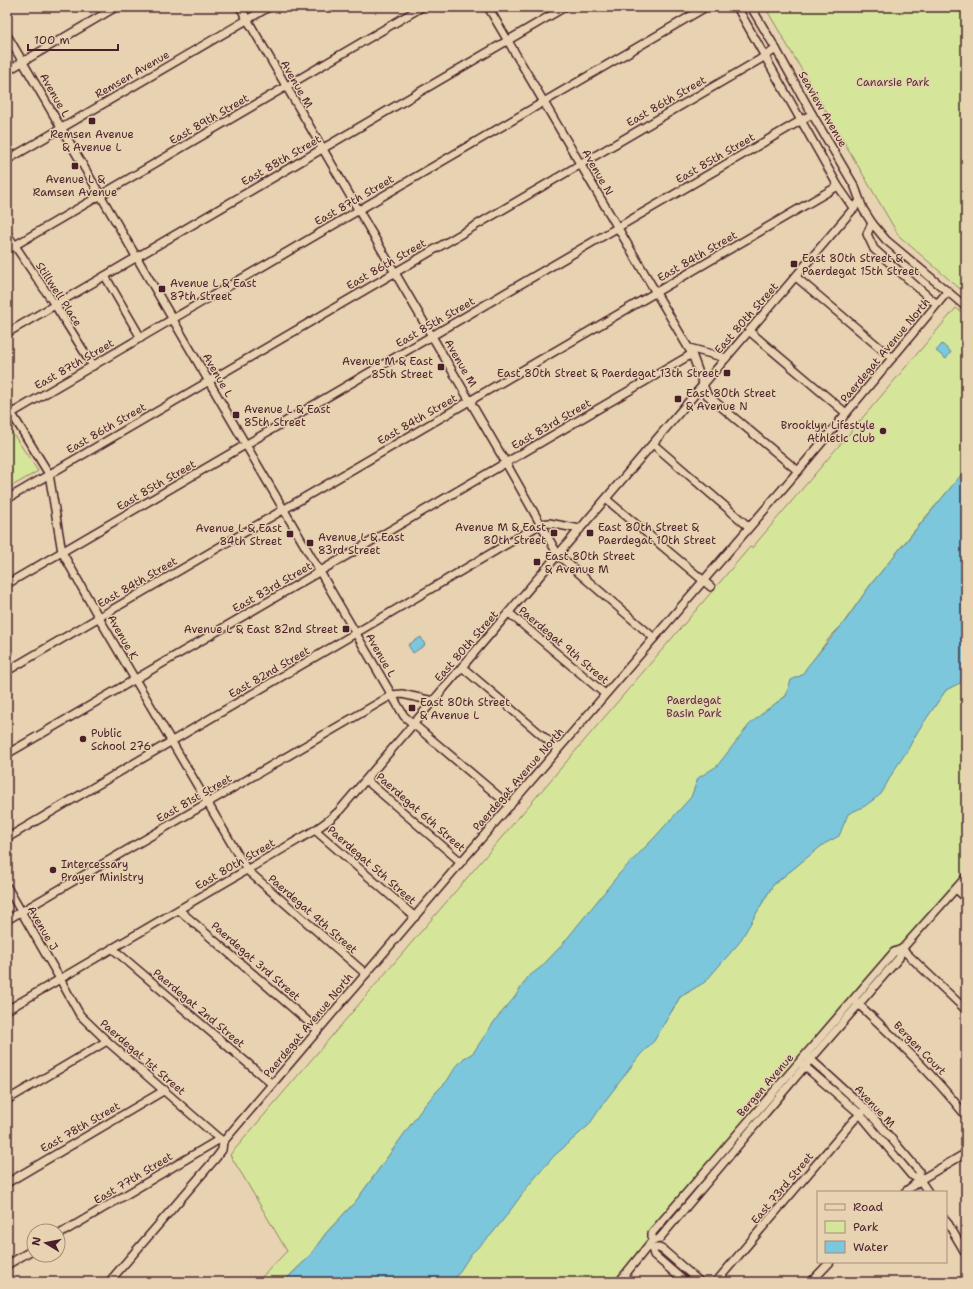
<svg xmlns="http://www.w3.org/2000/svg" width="973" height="1289" viewBox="0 0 973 1289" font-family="'Shantell Sans',sans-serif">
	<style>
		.green { fill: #d5e69a; stroke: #908262 }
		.water { fill: #7bc7db; stroke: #678495 }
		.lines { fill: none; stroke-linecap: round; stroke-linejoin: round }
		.minor-casing { stroke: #4a1f2b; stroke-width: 10 }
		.minor { stroke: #e7d3b1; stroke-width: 7 }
		.poi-dot { fill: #4a1f2b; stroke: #e7d3b1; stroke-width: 1.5 }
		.labels { text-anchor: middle; stroke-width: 3; stroke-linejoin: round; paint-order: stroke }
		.street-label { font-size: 11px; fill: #4a1f2b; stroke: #e7d3b1 }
		.park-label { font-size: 11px; fill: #583336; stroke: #e7d3b1 }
		.poi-label { font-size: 11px; fill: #4a1f2b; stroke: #e7d3b1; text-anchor: start }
	</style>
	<rect width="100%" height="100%" fill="#e7d3b1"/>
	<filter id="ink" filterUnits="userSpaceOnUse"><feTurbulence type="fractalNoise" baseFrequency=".025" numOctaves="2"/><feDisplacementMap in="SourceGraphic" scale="8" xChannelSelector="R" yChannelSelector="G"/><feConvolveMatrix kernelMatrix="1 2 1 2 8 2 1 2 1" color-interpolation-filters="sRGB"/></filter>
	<g filter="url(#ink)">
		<g class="green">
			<polygon points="765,7 966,7 966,294 899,236"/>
			<polygon points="956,308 966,316 966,470 924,519 871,584 842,625 830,637 802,675 788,690 786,696 777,702 397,1144 356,1201 326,1233 308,1258 283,1282 257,1282 287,1251 243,1176 230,1155 750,547 752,548"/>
			<polygon points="7,425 38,471 7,489"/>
			<polygon points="966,673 966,877 622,1282 439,1282 672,1011 680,997 689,992 756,913 773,885 799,864 936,704 946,690 951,687"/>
		</g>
		<g class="water">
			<polygon points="942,344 951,352 946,359 936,351"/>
			<polygon points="966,469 966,680 946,690 918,731 907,751 893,772 881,794 865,806 848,814 839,836 824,844 773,885 739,943 705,982 680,997 654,1041 640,1055 605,1101 589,1125 554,1156 547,1164 528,1186 507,1215 491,1235 471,1254 453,1282 283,1282 308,1258 326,1233 356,1201 424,1106 437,1091 447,1081 455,1068 464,1058 473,1053 496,1019 514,998 528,977 541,967 561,946 619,874 654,838 691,797 698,778 717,766 749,725 765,711 786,696 791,680 802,675 807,667 846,620 871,584"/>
			<polygon points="421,637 425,645 413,653 408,645"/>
		</g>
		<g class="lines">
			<defs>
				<g id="minor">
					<polyline points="240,7 506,463 558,555 654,638"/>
					<polyline points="488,7 692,354 707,395 798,471"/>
					<polyline points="737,7 838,186 854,209"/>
					<polyline points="751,7 776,49 812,114 855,187 863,209 872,223 886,240 966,307"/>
					<polyline points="7,35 404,716 510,806"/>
					<polyline points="7,71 116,7"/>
					<polyline points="7,160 269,7"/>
					<polyline points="872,223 867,234 874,249 933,301 938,303"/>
					<polyline points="7,234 55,305 93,366"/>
					<polyline points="7,250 422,7"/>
					<polyline points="105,276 141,338"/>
					<polyline points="796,277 892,358"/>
					<polyline points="749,331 846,413"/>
					<polyline points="7,333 565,7"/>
					<polyline points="689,348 726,358"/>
					<polyline points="7,406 49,474 62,552 99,618 247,870 366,974"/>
					<polyline points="12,413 706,7"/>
					<polyline points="653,444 749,527"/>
					<polyline points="7,499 759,60 776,49"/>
					<polyline points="606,499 711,587"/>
					<polyline points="7,584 812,114"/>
					<polyline points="509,613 605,694"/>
					<polyline points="462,667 558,749"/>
					<polyline points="7,671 838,186"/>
					<polyline points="7,754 692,354"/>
					<polyline points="366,780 461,862"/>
					<polyline points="315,830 415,917"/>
					<polyline points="7,838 349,637 541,524 549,523 580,529"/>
					<polyline points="7,887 60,979 80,1015 107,1041 223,1142"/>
					<polyline points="956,889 966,898"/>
					<polyline points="179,910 318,1030"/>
					<polyline points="7,920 392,695 402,694 433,701"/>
					<polyline points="112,948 272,1084"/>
					<polyline points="902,949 966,1010"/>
					<path d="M855 1001C895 1038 932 1073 966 1116"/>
					<polyline points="7,1010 315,830 329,820 339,811 860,201"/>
					<polyline points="807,1056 866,1109 919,1171 920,1180 928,1192"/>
					<polyline points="802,1064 860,1114 911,1175 920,1180"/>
					<polyline points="7,1100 107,1041"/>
					<polyline points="7,1183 165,1090"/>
					<polyline points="905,1192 920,1180 966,1153"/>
					<polyline points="946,1220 966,1254"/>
					<polyline points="58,1235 220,1139"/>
					<polyline points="652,1241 652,1233 894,952 902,949"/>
					<polyline points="650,1246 652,1248 654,1255 685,1282"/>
					<polyline points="652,1248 659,1248 663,1250 700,1282"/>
					<polyline points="7,1265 34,1249"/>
					<polyline points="109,1282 216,1158 222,1150 223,1142 461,862 798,471 948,291"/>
					<polyline points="619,1282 652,1241 659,1239 811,1059 899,958 902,949 966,877"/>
					<polyline points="716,1282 853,1121 866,1109"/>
					<polyline points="811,1282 830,1262"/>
				</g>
			</defs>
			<use href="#minor" class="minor-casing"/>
			<use href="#minor" class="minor"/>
		</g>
	</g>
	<g class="poi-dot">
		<rect x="88" y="117" width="8" height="8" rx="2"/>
		<rect x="71" y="162" width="8" height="8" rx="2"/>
		<rect x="790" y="260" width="8" height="8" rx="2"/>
		<rect x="158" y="285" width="8" height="8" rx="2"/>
		<rect x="437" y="363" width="8" height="8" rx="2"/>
		<rect x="723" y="369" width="8" height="8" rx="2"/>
		<rect x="674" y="395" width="8" height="8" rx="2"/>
		<rect x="232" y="411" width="8" height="8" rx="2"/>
		<circle cx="883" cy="431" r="4"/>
		<rect x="550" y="529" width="8" height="8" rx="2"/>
		<rect x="586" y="529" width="8" height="8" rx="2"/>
		<rect x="286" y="530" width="8" height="8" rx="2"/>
		<rect x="306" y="539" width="8" height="8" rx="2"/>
		<rect x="533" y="558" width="8" height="8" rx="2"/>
		<rect x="342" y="625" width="8" height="8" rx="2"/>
		<rect x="408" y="704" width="8" height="8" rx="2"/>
		<circle cx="83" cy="739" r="4"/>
		<circle cx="53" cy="870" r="4"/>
	</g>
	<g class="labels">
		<g class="street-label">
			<text transform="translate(132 74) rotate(-30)" y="4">Remsen Avenue</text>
			<text transform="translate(297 84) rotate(60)" y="4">Avenue M</text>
			<text transform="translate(55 95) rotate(60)" y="4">Avenue L</text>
			<text transform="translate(666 101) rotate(-30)" y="4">East 86th Street</text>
			<text transform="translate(823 109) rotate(60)" y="4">Seaview Avenue</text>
			<text transform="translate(209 119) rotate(-30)" y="4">East 89th Street</text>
			<text transform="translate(715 158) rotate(-30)" y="4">East 85th Street</text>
			<text transform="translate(281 160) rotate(-30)" y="4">East 88th Street</text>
			<text transform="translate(598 172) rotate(60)" y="4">Avenue N</text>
			<text transform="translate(354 200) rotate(-30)" y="4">East 87th Street</text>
			<text transform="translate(697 256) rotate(-30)" y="4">East 84th Street</text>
			<text transform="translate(386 264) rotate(-30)" y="4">East 86th Street</text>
			<text transform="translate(59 294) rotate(57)" y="4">Stillwell Place</text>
			<text transform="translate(746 318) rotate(-49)" y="4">East 80th Street</text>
			<text transform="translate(435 322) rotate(-30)" y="4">East 85th Street</text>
			<text transform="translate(885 350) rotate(-50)" y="4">Paerdegat Avenue North</text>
			<text transform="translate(461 363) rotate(60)" y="4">Avenue M</text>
			<text transform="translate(74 364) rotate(-30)" y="4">East 87th Street</text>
			<text transform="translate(218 375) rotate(60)" y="4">Avenue L</text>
			<text transform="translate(417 419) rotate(-30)" y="4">East 84th Street</text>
			<text transform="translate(551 424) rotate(-30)" y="4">East 83rd Street</text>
			<text transform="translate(106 428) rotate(-30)" y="4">East 86th Street</text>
			<text transform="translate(156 485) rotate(-30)" y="4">East 85th Street</text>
			<text transform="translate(137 582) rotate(-30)" y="4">East 84th Street</text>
			<text transform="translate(272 587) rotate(-30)" y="4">East 83rd Street</text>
			<text transform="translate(123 637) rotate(60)" y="4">Avenue K</text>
			<text transform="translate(564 645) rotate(40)" y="4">Paerdegat 9th Street</text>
			<text transform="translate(466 646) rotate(-49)" y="4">East 80th Street</text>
			<text transform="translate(381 655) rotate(60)" y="4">Avenue L</text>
			<text transform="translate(269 672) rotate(-30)" y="4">East 82nd Street</text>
			<text transform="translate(518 779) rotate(-49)" y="4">Paerdegat Avenue North</text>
			<text transform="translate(194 798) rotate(-30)" y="4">East 81st Street</text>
			<text transform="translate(421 812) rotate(41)" y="4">Paerdegat 6th Street</text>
			<text transform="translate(235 864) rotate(-30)" y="4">East 80th Street</text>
			<text transform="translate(372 865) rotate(41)" y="4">Paerdegat 5th Street</text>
			<text transform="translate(313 914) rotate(41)" y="4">Paerdegat 4th Street</text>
			<text transform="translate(43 928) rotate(60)" y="4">Avenue J</text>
			<text transform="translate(256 961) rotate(41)" y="4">Paerdegat 3rd Street</text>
			<text transform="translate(199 1008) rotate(40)" y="4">Paerdegat 2nd Street</text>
			<text transform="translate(308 1025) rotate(-50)" y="4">Paerdegat Avenue North</text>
			<text transform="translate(920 1048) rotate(46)" y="4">Bergen Court</text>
			<text transform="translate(143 1057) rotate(41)" y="4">Paerdegat 1st Street</text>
			<text transform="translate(765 1085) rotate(-49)" y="4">Bergen Avenue</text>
			<text transform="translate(875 1106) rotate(47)" y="4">Avenue M</text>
			<text transform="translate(80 1127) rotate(-30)" y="4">East 78th Street</text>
			<text transform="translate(133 1178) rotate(-31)" y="4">East 77th Street</text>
			<text transform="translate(782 1188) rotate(-50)" y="4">East 73rd Street</text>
		</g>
		<g class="park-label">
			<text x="893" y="86">Canarsie Park</text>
			<text x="694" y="704">Paerdegat<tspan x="694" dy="13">Basin Park</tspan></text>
		</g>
		<g class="poi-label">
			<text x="92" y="138" text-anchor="middle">Remsen Avenue<tspan x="92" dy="13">&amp; Avenue L</tspan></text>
			<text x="75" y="183" text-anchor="middle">Avenue L &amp;<tspan x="75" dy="13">Ramsen Avenue</tspan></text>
			<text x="802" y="262">East 80th Street &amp;<tspan x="802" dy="13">Paerdegat 15th Street</tspan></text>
			<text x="170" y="287">Avenue L &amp; East<tspan x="170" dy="13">87th Street</tspan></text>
			<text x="433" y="365" text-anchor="end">Avenue M &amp; East<tspan x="433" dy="13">85th Street</tspan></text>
			<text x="719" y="377" text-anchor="end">East 80th Street &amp; Paerdegat 13th Street</text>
			<text x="686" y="397">East 80th Street<tspan x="686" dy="13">&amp; Avenue N</tspan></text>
			<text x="244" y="413">Avenue L &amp; East<tspan x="244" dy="13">85th Street</tspan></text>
			<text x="875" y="429" text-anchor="end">Brooklyn Lifestyle<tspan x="875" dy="13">Athletic Club</tspan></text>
			<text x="546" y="531" text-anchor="end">Avenue M &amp; East<tspan x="546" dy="13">80th Street</tspan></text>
			<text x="598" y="531">East 80th Street &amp;<tspan x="598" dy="13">Paerdegat 10th Street</tspan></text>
			<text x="282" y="532" text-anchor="end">Avenue L &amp; East<tspan x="282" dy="13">84th Street</tspan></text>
			<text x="318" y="541">Avenue L &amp; East<tspan x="318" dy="13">83rd Street</tspan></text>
			<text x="545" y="560">East 80th Street<tspan x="545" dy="13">&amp; Avenue M</tspan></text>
			<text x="338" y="633" text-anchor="end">Avenue L &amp; East 82nd Street</text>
			<text x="420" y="706">East 80th Street<tspan x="420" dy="13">&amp; Avenue L</tspan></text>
			<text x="91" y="737">Public<tspan x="91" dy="13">School 276</tspan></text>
			<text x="61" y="868">Intercessary<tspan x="61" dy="13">Prayer Ministry</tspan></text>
		</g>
	</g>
	<rect width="973" height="1289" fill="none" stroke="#e7d3b1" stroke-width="24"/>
	<rect x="12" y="12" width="949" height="1265" fill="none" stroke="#4a1f2b" stroke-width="1.5" filter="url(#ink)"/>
	<rect x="817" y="1191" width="130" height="72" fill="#e7d3b1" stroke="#a88b7b"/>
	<rect x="825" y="1204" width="20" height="6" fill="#e7d3b1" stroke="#a88b7b"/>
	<text x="853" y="1211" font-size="12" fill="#4a1f2b">Road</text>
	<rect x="825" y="1221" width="20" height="12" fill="#d5e69a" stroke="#a88b7b"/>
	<text x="853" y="1231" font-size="12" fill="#4a1f2b">Park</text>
	<rect x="825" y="1241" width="20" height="12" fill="#7bc7db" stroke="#a88b7b"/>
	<text x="853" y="1251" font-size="12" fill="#4a1f2b">Water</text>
	<g transform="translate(46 1243) rotate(280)"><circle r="19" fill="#e7d3b1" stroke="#a88b7b"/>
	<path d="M0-3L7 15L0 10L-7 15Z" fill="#4a1f2b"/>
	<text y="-6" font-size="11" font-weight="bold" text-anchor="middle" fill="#4a1f2b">N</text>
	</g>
	<path d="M28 44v6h90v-6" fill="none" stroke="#4a1f2b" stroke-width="2"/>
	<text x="34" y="44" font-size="12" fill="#4a1f2b" stroke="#e7d3b1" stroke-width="3" paint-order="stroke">100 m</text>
</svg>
